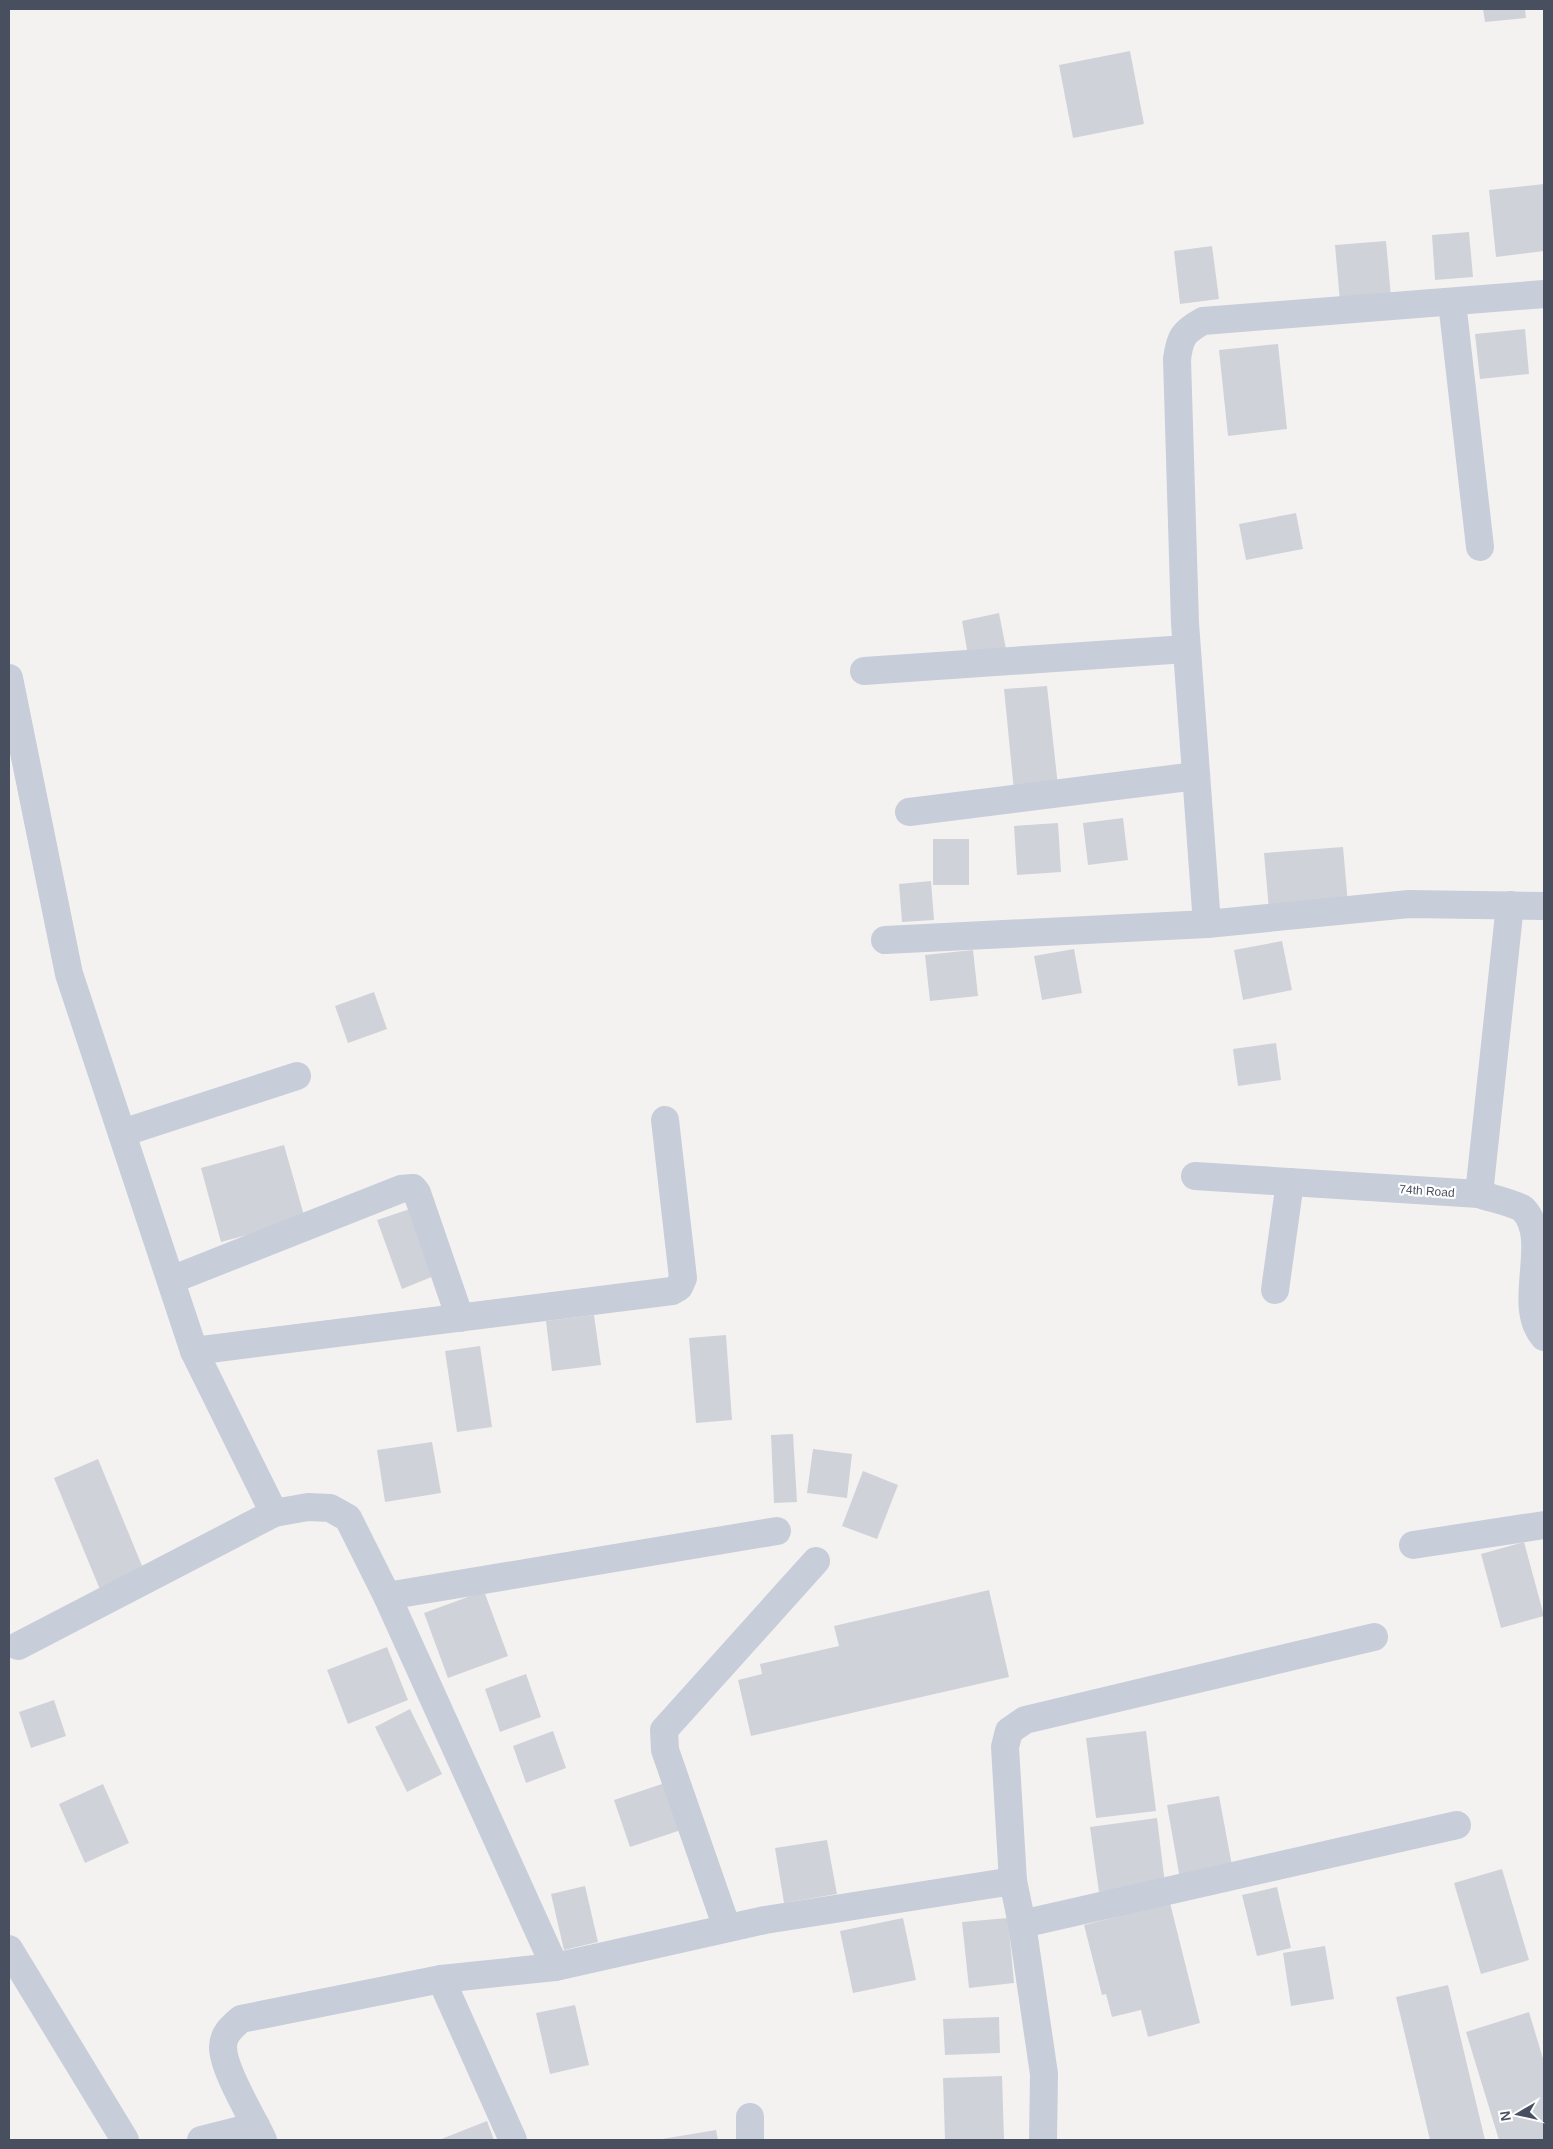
<svg xmlns="http://www.w3.org/2000/svg" width="1553" height="2149" viewBox="0 0 1553 2149" font-family="Helvetica,sans-serif">
	<style>
		.building { fill: #d0d2d9 }
		.lines { fill: none; stroke-linecap: round; stroke-linejoin: round }
		.minor { stroke: #c7cdd9; stroke-width: 28 }
		.labels { text-anchor: middle; stroke-width: 4.5; stroke-linejoin: round; paint-order: stroke }
		.street-label { font-size: 12px; fill: #485060; stroke: #fff }
	</style>
	<rect width="100%" height="100%" fill="#f4f2f1"/>
	<g class="building">
		<polygon points="1483,9 1525,9 1526,18 1485,22"/>
		<polygon points="1130,51 1144,124 1073,138 1059,65"/>
		<polygon points="1544,184 1544,251 1496,257 1489,190"/>
		<polygon points="1469,232 1473,277 1435,280 1432,235"/>
		<polygon points="1386,241 1391,297 1340,302 1335,245"/>
		<polygon points="1212,246 1219,299 1180,304 1174,251"/>
		<polygon points="1525,329 1529,374 1480,379 1475,334"/>
		<polygon points="1278,344 1287,429 1228,436 1219,350"/>
		<polygon points="1296,513 1303,549 1246,560 1239,524"/>
		<polygon points="999,613 1007,654 969,661 962,621"/>
		<polygon points="1047,686 1058,786 1014,791 1004,689"/>
		<polygon points="1123,818 1128,860 1088,865 1083,823"/>
		<polygon points="1058,823 1061,872 1017,875 1014,826"/>
		<rect x="933" y="839" width="36" height="46"/>
		<polygon points="1343,847 1348,904 1269,910 1264,853"/>
		<polygon points="931,881 934,920 902,922 899,884"/>
		<polygon points="1282,941 1292,990 1243,1000 1234,950"/>
		<polygon points="1074,949 1082,993 1042,1000 1034,956"/>
		<polygon points="973,950 978,996 930,1001 925,955"/>
		<polygon points="374,992 387,1029 348,1043 335,1006"/>
		<polygon points="1276,1043 1281,1080 1238,1086 1233,1049"/>
		<polygon points="284,1145 305,1219 221,1242 201,1168"/>
		<polygon points="410,1209 434,1276 402,1289 377,1220"/>
		<polygon points="594,1315 601,1365 552,1371 546,1321"/>
		<polygon points="726,1335 732,1420 696,1423 689,1338"/>
		<polygon points="480,1346 492,1427 457,1432 445,1351"/>
		<polygon points="793,1434 797,1502 774,1503 771,1435"/>
		<polygon points="432,1442 441,1493 385,1502 377,1450"/>
		<polygon points="813,1449 852,1454 847,1498 807,1493"/>
		<polygon points="98,1459 145,1573 101,1592 54,1478"/>
		<polygon points="863,1471 898,1485 877,1539 842,1526"/>
		<polygon points="1524,1542 1544,1616 1501,1628 1481,1554"/>
		<polygon points="989,1590 1009,1677 751,1736 738,1680 762,1674 760,1664 839,1646 834,1626"/>
		<polygon points="484,1591 508,1656 448,1678 424,1613"/>
		<polygon points="387,1647 408,1700 348,1724 327,1670"/>
		<polygon points="526,1674 541,1717 500,1732 485,1689"/>
		<polygon points="54,1700 66,1736 31,1748 19,1712"/>
		<polygon points="410,1709 442,1774 407,1792 375,1727"/>
		<polygon points="553,1731 566,1768 526,1783 513,1746"/>
		<polygon points="1146,1731 1156,1811 1096,1818 1086,1738"/>
		<polygon points="668,1782 684,1829 630,1847 614,1800"/>
		<polygon points="103,1784 129,1843 85,1863 59,1804"/>
		<polygon points="1219,1796 1233,1871 1180,1879 1167,1805"/>
		<polygon points="1157,1818 1165,1884 1099,1892 1090,1827"/>
		<polygon points="827,1840 837,1894 784,1903 775,1848"/>
		<polygon points="1502,1869 1529,1960 1481,1974 1454,1883"/>
		<polygon points="585,1886 598,1942 564,1950 551,1894"/>
		<polygon points="1277,1887 1291,1948 1257,1956 1242,1895"/>
		<polygon points="1170,1903 1200,2023 1148,2037 1141,2010 1112,2017 1106,1994 1102,1995 1084,1925"/>
		<polygon points="903,1918 916,1980 853,1993 840,1931"/>
		<polygon points="1008,1918 1014,1983 969,1988 962,1922"/>
		<polygon points="1325,1946 1334,1999 1291,2006 1283,1953"/>
		<polygon points="1448,1985 1485,2140 1430,2140 1396,1997"/>
		<polygon points="575,2005 589,2065 550,2074 536,2013"/>
		<polygon points="1529,2012 1544,2062 1544,2140 1499,2140 1466,2032"/>
		<polygon points="999,2017 1000,2053 945,2055 943,2019"/>
		<polygon points="1002,2076 1004,2140 945,2140 943,2078"/>
		<polygon points="487,2121 494,2140 439,2140"/>
		<polygon points="716,2130 718,2140 662,2140 662,2139"/>
	</g>
	<g class="lines">
		<g class="minor">
			<polyline points="1452,302 1480,547"/>
			<polyline points="864,671 1186,649"/>
			<polyline points="9,678 69,974 194,1351 274,1513 308,1507 330,1508 348,1518 387,1596 555,1967"/>
			<polyline points="909,812 1196,776"/>
			<path d="M1207 924 1185 623 1177 359C1180 337 1183 332 1203 321L1544 294"/>
			<polyline points="885,940 1207,924 1409,904 1544,906"/>
			<polyline points="122,1133 297,1076"/>
			<path d="M1195 1176 1479 1194C1490 1198 1514 1203 1523 1209 1553 1240 1515 1304 1544 1337"/>
			<polyline points="1479,1194 1510,905"/>
			<polyline points="171,1280 401,1189 413,1188 417,1193 460,1318"/>
			<polyline points="1275,1290 1290,1182"/>
			<polyline points="194,1351 672,1291 679,1287 683,1278 665,1120"/>
			<polyline points="1413,1545 1544,1525"/>
			<polyline points="387,1596 777,1531"/>
			<polyline points="18,1646 274,1513"/>
			<polyline points="1013,1881 1005,1747 1009,1731 1025,1720 1374,1637"/>
			<polyline points="1022,1924 1457,1825"/>
			<polyline points="727,1928 665,1750 664,1730 816,1561"/>
			<polyline points="9,1949 125,2140"/>
			<polyline points="201,2140 256,2126"/>
			<path d="M263 2140C253 2118 223 2070 223 2047 223 2034 232 2027 241 2019L441 1979"/>
			<polyline points="513,2140 441,1979 555,1967 765,1920 1013,1881 1022,1924 1044,2074 1043,2140"/>
			<polyline points="750,2140 750,2117"/>
		</g>
	</g>
	<g class="labels">
		<g class="street-label">
			<text transform="translate(1427 1191) rotate(4)" y="4">74th Road</text>
		</g>
	</g>
	<rect width="1553" height="2149" fill="none" stroke="#485060" stroke-width="20"/>
	<g transform="translate(1518 2114) rotate(261)" stroke="#ffffff" stroke-width="4" paint-order="stroke">
	<path d="M0-4L9 19L0 12L-9 19Z" fill="#485060"/>
	<text y="-8" font-size="14" font-weight="bold" text-anchor="middle" fill="#485060">N</text>
	</g>
</svg>
